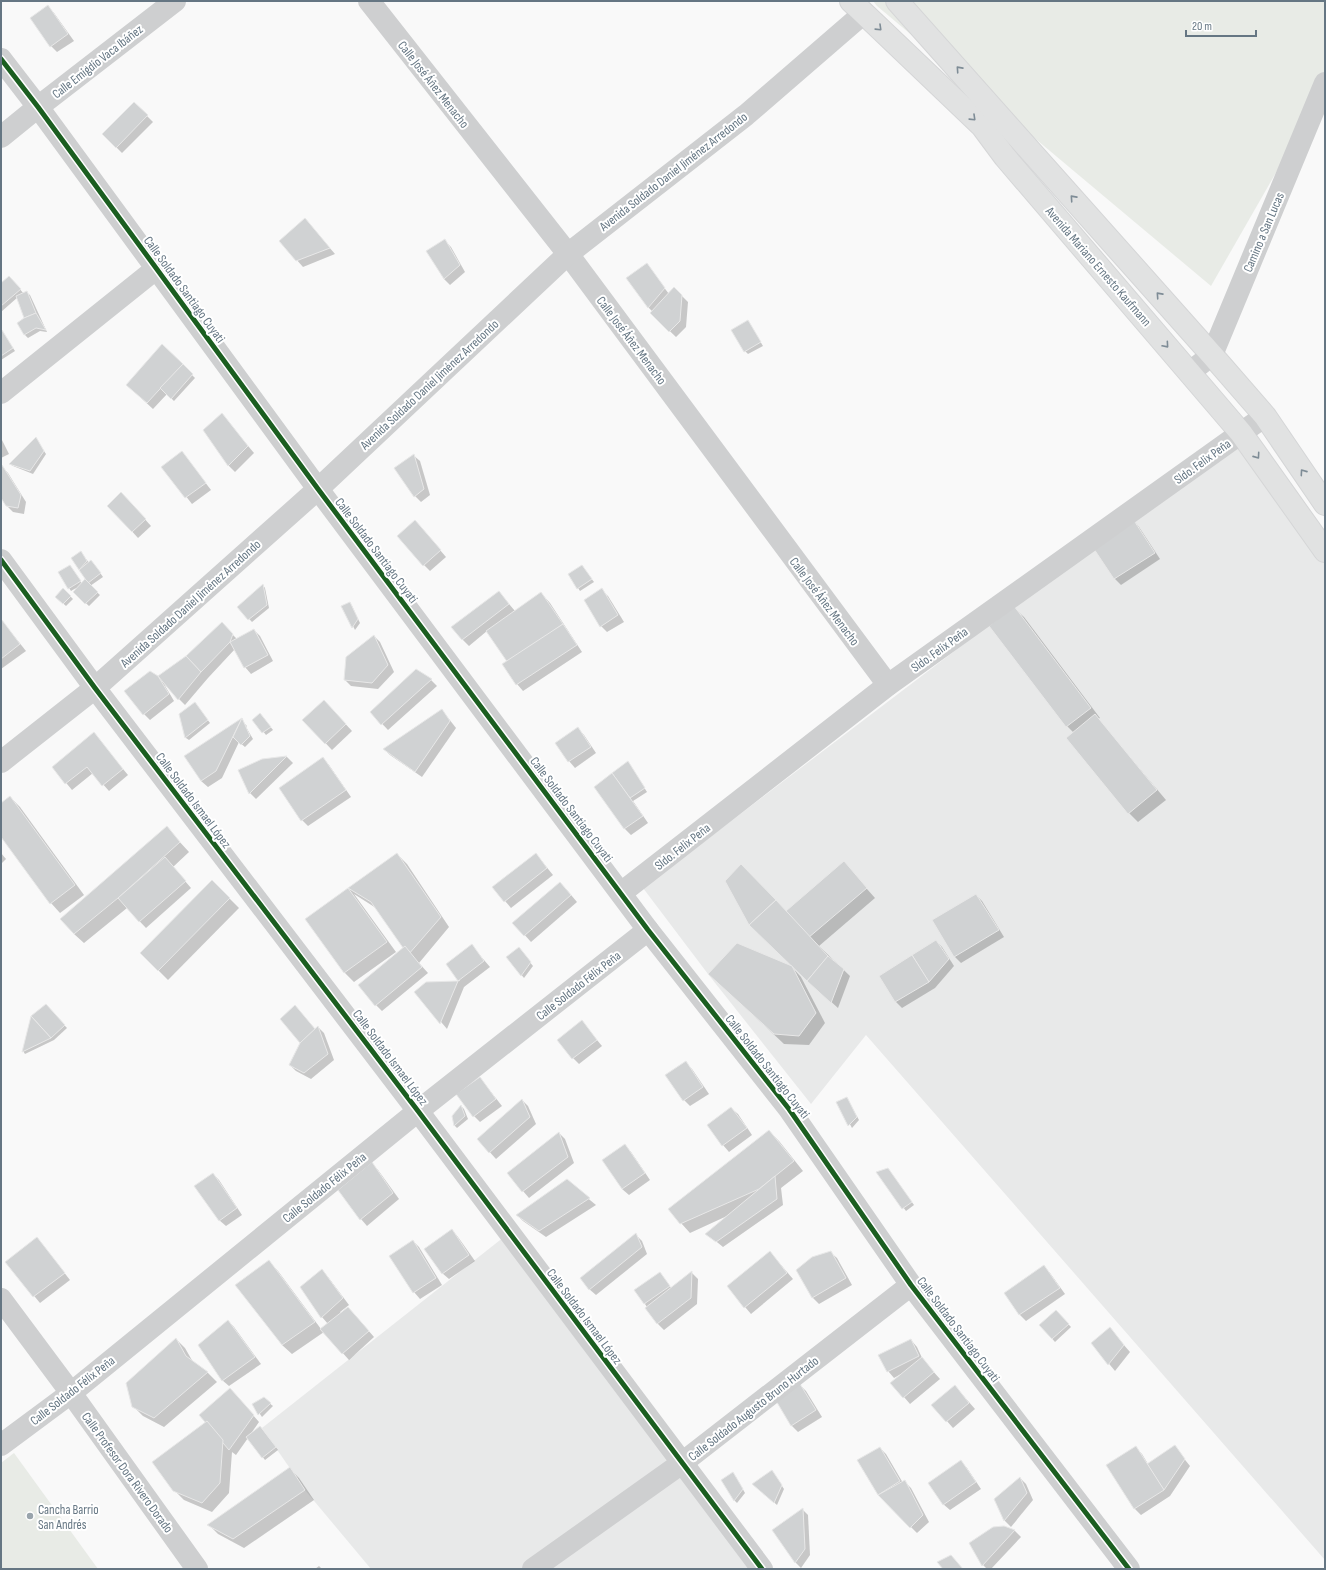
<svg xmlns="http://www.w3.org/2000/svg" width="1326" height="1570" viewBox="0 0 1326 1570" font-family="'Sofia Sans Condensed',sans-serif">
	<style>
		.built { fill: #e8e9e9 }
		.green { fill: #e8ebe6 }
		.shadow { fill: #0003 }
		.building { fill: #d0d2d3; stroke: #e8e8e8 }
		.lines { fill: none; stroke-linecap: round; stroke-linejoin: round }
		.major-casing { stroke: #d5d6d7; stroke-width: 24 }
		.minor { stroke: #cecfd0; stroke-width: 22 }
		.major { stroke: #e1e2e2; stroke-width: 22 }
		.cycleway-casing { stroke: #fff; stroke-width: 8 }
		.cycleway { stroke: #1b5e20; stroke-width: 5 }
		.oneway { stroke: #7e8c96 }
		.poi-dot { fill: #99a4ac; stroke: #fff; stroke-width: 1.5 }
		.labels { text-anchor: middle; stroke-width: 4; stroke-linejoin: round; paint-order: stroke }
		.street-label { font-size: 13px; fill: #657683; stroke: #fff }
		.poi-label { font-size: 13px; fill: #657683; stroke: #fff; text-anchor: start }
	</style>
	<rect width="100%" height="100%" fill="#f9f9f9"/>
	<g class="built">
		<polygon points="1241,433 1325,547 1325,1560 866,1035 811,1104 708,974 643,888"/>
		<polygon points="509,1233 762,1569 371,1569 305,1490 262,1428"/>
	</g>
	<g class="green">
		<polygon points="873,1 1325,1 1325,87 1211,286 877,6"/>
		<polygon points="14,1453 98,1569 1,1569 1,1463"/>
	</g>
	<g class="shadow">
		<polygon points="48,7 54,13 74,41 57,52 51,46 31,18"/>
		<polygon points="134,103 153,122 122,153 103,134"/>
		<polygon points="311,226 335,254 303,267 280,241"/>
		<polygon points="445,241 451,247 465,272 450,285 444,279 427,251"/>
		<polygon points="647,265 669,294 674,288 688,302 686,327 676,337 651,313 653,312 648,307"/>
		<polygon points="12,280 24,294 27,293 30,295 47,332 40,331 28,338 25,335 18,324 26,318 18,297 1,312 1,284"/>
		<polygon points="748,321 763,346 748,354 745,351"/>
		<polygon points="1,330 15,351 1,360"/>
		<polygon points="162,346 195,378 174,401 167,394 153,409 127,385"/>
		<polygon points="222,415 254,453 235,472 229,466 204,430"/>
		<polygon points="1,438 9,454 1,458"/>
		<polygon points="36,439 46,454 33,474 13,466 10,464"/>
		<polygon points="182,452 211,490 192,504 163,467"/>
		<polygon points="413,455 420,461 430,495 421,502 415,496"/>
		<polygon points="1,467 2,467 8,473 26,502 24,514 13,512 6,505 1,496"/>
		<polygon points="128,500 151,526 138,538 109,506"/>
		<polygon points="1133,520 1139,527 1160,559 1121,585 1115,579"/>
		<polygon points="421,528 446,557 430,571 424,565"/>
		<polygon points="81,552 89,563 94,564 103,577 90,586 100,595 89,606 74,592 76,588 71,591 69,588 70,566 82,584 86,579 72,558"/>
		<polygon points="582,566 594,582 580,591 578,588"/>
		<polygon points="263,585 265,588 269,608 252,622 238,607"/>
		<polygon points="63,589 73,599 66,606 56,597"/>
		<polygon points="601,590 608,596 624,622 607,632 601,626"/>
		<polygon points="499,592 515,611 541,593 550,603 582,652 523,691 517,684 504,664 508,662 487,631 469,646 462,639"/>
		<polygon points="349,603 352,606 360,623 355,630 343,606"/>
		<polygon points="1014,608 1024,617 1100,718 1098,719 1166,800 1138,822 1129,813 1074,733 1067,726 990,626"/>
		<polygon points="2,621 26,651 1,669 1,622"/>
		<polygon points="222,624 237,639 254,630 260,636 273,661 251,674 245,667 235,649 208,678 185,705 164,684 174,701 150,720 144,714 158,677 187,657"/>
		<polygon points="374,636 380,642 394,672 378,689 351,686 345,680"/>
		<polygon points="416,671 431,680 437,686 388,730 371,712"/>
		<polygon points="197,706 210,723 189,740 186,738 180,715"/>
		<polygon points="330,707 352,731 332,750 304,720"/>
		<polygon points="442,710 456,728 422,777 390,755 384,749"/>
		<polygon points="263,717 273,730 266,735 254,720"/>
		<polygon points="241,720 247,726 246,727 253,739 245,747 239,742 222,778 208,787 201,781 186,756"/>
		<polygon points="578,729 584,735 596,753 575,768 569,761 557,743"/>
		<polygon points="94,734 128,775 109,791 93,773 72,790 53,767"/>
		<polygon points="287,757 293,763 256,799 250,793 239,771 262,760"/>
		<polygon points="323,758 329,765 351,797 308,826 302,820"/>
		<polygon points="630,765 647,792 633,801 648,823 631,835 625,829 595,787"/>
		<polygon points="10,797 20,807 84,895 60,913 51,903 1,835 1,804"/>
		<polygon points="167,828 189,852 173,867 191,888 146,928 127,908 84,943 74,934"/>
		<polygon points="1,853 6,859 1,864"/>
		<polygon points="397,854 407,864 449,927 419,963 428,973 382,1011 376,1005 404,948 376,908 354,894 396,952 354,982 345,973 306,919"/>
		<polygon points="536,854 553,875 511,908 493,887"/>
		<polygon points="844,863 875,898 819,946 850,976 838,1008 817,989 787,912"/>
		<polygon points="212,881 239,908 168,980 141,953"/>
		<polygon points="566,889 577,902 531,942 514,923"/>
		<polygon points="976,895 982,901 1004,937 961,963 955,957 934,920"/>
		<polygon points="936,941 942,947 954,966 935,988 902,1008 895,1001"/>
		<polygon points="737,944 793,968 801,977 825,1023 809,1045 784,1044 719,983"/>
		<polygon points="472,946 490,967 464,987 447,1029 416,992 427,983 460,981 447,965"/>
		<polygon points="521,951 533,966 524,978 507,957"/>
		<polygon points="48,1008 67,1028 54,1040 25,1054 23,1051"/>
		<polygon points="301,1013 316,1030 318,1027 324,1033 334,1060 311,1079 296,1071 290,1065 301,1043"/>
		<polygon points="582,1022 602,1046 579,1064 573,1058"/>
		<polygon points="685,1063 692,1069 709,1094 690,1106 684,1100"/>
		<polygon points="480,1078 502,1106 480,1122 474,1116"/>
		<polygon points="847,1098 859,1120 852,1128 838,1102"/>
		<polygon points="522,1100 528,1106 536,1124 496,1159 478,1139"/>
		<polygon points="461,1106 464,1109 468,1119 457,1128 455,1126 453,1116"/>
		<polygon points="731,1108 738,1114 752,1135 729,1152 723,1145"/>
		<polygon points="769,1131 779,1141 803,1171 781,1188 783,1205 723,1247 707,1234 727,1216 690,1233 681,1223"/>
		<polygon points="559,1133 565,1139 574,1163 529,1198 523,1191"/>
		<polygon points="625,1145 631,1152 650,1180 629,1195 622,1189"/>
		<polygon points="372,1164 378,1170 399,1199 367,1226 361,1219"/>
		<polygon points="877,1172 891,1173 914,1205 906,1211"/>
		<polygon points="213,1174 219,1180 242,1215 226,1226 219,1220"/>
		<polygon points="567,1181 596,1205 546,1237 523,1221 517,1215"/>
		<polygon points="452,1230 458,1237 475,1261 449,1279 442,1273"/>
		<polygon points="636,1235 642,1241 647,1254 596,1295 589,1289"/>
		<polygon points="37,1238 70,1280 40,1303 7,1263"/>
		<polygon points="413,1241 419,1247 442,1285 420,1299 414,1292 391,1257"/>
		<polygon points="770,1252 793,1279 751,1314 728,1287"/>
		<polygon points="830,1252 837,1258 852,1285 819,1304 813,1298 798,1270"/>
		<polygon points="269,1262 278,1271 321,1329 328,1324 322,1317 322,1270 328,1277 349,1305 340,1312 341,1314 355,1315 374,1337 349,1360 324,1332 292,1354 282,1345"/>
		<polygon points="1044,1267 1050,1273 1065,1294 1026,1321 1020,1315 1005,1293"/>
		<polygon points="660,1273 672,1289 692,1273 698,1279 697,1304 664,1330 658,1324 645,1304"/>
		<polygon points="1056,1311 1071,1327 1055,1342 1040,1325"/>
		<polygon points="228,1321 234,1327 261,1364 229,1386 222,1380"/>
		<polygon points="1110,1329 1130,1352 1115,1371 1092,1343"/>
		<polygon points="176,1339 185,1348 193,1362 208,1373 217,1382 164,1427 143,1416 133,1406"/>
		<polygon points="911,1340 917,1347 923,1360 940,1379 910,1404 904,1397 901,1374 894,1378 888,1371"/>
		<polygon points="800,1385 806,1391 822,1417 798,1432 791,1425"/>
		<polygon points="961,1393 975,1409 953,1428 933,1405"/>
		<polygon points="236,1396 259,1422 252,1432 262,1430 278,1450 265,1460 248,1438 236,1455 232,1452 229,1493 212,1512 184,1500 174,1490"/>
		<polygon points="264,1399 273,1406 262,1417 253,1404"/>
		<polygon points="1174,1446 1190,1466 1170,1496 1141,1515 1135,1509 1107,1466 1136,1448 1142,1454 1148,1464"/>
		<polygon points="880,1448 886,1454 903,1483 905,1482 911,1488 929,1522 917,1533 878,1494"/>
		<polygon points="961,1462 967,1468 981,1489 950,1510 943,1504"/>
		<polygon points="290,1469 299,1478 314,1500 244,1548 218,1534 209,1525"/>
		<polygon points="774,1474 784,1489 777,1505 756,1486"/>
		<polygon points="736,1477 745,1493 737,1503 734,1500"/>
		<polygon points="1020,1478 1026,1484 1033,1500 1011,1527 1005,1521 995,1499"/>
		<polygon points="802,1509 808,1515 810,1555 801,1568 795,1562"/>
		<polygon points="1004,1527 1015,1531 1021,1537 991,1569 987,1569 983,1565 970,1543"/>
		<polygon points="319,1566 322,1569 315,1569"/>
	</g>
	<g class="building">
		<polygon points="48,5 68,34 50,47 30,18"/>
		<polygon points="134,102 148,115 116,148 102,134"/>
		<polygon points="305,218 330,248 296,261 279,241"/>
		<polygon points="445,239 460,265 444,279 426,251"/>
		<polygon points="647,263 665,288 648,308 626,278"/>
		<polygon points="9,276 21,289 1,306 1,283"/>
		<polygon points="674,287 682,295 680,321 669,332 650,313"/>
		<polygon points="27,291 36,313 24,318 16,296"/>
		<polygon points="36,313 46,330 36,328 24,335 17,323 24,318"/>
		<polygon points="748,320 761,342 744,352 731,330"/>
		<polygon points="2,330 13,348 1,356 1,331"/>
		<polygon points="162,344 183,364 147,403 126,385"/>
		<polygon points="183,364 193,374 171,399 160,388"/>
		<polygon points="222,413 248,446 228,466 203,430"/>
		<polygon points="36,437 44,451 30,471 9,464"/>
		<polygon points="182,451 206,483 185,498 161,467"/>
		<polygon points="414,454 424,489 414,497 394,468"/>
		<polygon points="2,465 21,495 18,508 6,506 1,498 1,466"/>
		<polygon points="121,492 146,519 132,532 107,506"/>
		<polygon points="1133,519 1155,553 1114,579 1092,546"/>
		<polygon points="415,520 441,550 423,566 397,536"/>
		<polygon points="81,551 87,561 79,570 71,558"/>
		<polygon points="91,560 101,573 88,583 79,570"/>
		<polygon points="70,565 81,581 68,589 58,572"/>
		<polygon points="582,565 592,579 577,589 568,574"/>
		<polygon points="85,579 98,592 85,604 73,592"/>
		<polygon points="263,584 267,605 248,620 237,607"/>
		<polygon points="63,588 71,596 63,604 55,597"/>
		<polygon points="602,588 618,615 600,627 584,600"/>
		<polygon points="499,591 509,604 462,640 451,627"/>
		<polygon points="541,592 563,624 508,663 486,631"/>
		<polygon points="350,602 358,619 352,628 341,606"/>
		<polygon points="1014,606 1091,708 1066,727 989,626"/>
		<polygon points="2,620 20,644 1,659 1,621"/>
		<polygon points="222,622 233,634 230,642 201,672 186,656"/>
		<polygon points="563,624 577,645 516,685 502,664"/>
		<polygon points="254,629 268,655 244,668 230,642"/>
		<polygon points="374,635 388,665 372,683 344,680 346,657"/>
		<polygon points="186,656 201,672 178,700 158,676"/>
		<polygon points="416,669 432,679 381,725 370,712"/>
		<polygon points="150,671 158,676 169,694 143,715 124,691"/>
		<polygon points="324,700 346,724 325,744 302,720"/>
		<polygon points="195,702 208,720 185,738 179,714"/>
		<polygon points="442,709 450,721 415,772 383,749"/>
		<polygon points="260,713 271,727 262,733 252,720"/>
		<polygon points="1095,714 1157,790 1128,814 1066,738"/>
		<polygon points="242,718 216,771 201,781 184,756"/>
		<polygon points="242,718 250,736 241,745 233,737"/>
		<polygon points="578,727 591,747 568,762 555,743"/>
		<polygon points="94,732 123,769 102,786 87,767 65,784 52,767"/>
		<polygon points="287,756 249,794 238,770 262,759"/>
		<polygon points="323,757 346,790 301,821 279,788"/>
		<polygon points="628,761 645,788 630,798 612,773"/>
		<polygon points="612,773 643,816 624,829 594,787"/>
		<polygon points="10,796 75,885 50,904 1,837 1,803"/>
		<polygon points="167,826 180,842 118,898 74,934 60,919"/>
		<polygon points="397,853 441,917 408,955 371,902 348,888"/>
		<polygon points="536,853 547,868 504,902 492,887"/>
		<polygon points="165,857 186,881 139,922 118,898"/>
		<polygon points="844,861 867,888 808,938 786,911"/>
		<polygon points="741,864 776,900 749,925 725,881"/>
		<polygon points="212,880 230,898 158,971 140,953"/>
		<polygon points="560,882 571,895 524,936 512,923"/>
		<polygon points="348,888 387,942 344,973 305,919"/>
		<polygon points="976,894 999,930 954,957 932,920"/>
		<polygon points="776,900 828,956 807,981 749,925"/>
		<polygon points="936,940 949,959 929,982 912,955"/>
		<polygon points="737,943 792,966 816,1013 799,1036 774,1034 708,974"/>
		<polygon points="472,944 484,961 458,981 446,964"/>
		<polygon points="405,946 422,967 375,1006 358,985"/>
		<polygon points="519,947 531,962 521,976 506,957"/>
		<polygon points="912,955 929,982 895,1002 879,976"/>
		<polygon points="828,956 844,969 831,1003 807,981"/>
		<polygon points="458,981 440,1024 414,992 426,982"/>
		<polygon points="46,1004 65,1025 51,1038 31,1016"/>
		<polygon points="295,1005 315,1029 300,1043 280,1019"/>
		<polygon points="31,1016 51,1038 22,1052"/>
		<polygon points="582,1020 597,1040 572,1059 557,1040"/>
		<polygon points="318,1026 328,1054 304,1073 289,1065 300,1043"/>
		<polygon points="686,1061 703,1087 683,1101 665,1075"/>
		<polygon points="480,1077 496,1099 473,1117 456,1094"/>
		<polygon points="847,1097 857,1117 848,1126 836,1102"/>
		<polygon points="522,1099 530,1117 489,1153 477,1139"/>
		<polygon points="461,1105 465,1116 454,1126 452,1116"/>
		<polygon points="731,1107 747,1128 722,1146 707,1125"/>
		<polygon points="769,1130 794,1161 759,1189 680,1224 668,1209"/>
		<polygon points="559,1132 568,1157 522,1192 507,1173"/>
		<polygon points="625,1144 645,1173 622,1189 602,1160"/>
		<polygon points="372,1162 393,1193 360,1220 338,1190"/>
		<polygon points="888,1168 912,1202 902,1209 876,1172"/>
		<polygon points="213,1173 237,1208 219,1221 194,1186"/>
		<polygon points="775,1176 777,1199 716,1242 705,1234"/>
		<polygon points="567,1179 590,1198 539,1231 516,1215"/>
		<polygon points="452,1229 469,1255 442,1274 424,1249"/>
		<polygon points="636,1233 642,1247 589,1290 580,1278"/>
		<polygon points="37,1237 65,1273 33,1297 5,1262"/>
		<polygon points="413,1240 436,1278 413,1293 389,1256"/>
		<polygon points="770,1251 787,1273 744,1308 727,1286"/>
		<polygon points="831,1251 846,1278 812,1298 796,1270 812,1257"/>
		<polygon points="269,1260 315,1322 282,1345 235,1285"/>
		<polygon points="1044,1265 1060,1288 1019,1315 1004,1293"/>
		<polygon points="322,1269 343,1298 321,1318 300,1287"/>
		<polygon points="692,1271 691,1298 657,1324 645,1308"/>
		<polygon points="660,1272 670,1286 644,1304 634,1290"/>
		<polygon points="348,1307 369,1331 342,1354 320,1329"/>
		<polygon points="1056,1310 1069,1324 1052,1339 1039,1325"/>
		<polygon points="228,1320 255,1357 222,1381 198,1345"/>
		<polygon points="1110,1327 1124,1345 1108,1365 1091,1343"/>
		<polygon points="176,1338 186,1356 208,1372 154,1418 132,1407 126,1383"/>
		<polygon points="911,1339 919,1356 887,1372 878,1355"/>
		<polygon points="922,1357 934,1372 903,1398 890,1383"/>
		<polygon points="800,1384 816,1410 791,1426 775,1399"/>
		<polygon points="955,1385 969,1403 946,1422 931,1405"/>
		<polygon points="230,1388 254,1415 229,1450 199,1415"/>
		<polygon points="264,1397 271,1403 258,1415 252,1404"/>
		<polygon points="207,1421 223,1440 220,1483 202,1503 173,1491 152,1462"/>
		<polygon points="260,1426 276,1447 262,1458 246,1437"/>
		<polygon points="1175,1445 1185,1459 1164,1490 1147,1464"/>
		<polygon points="1136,1446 1164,1490 1134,1509 1106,1465"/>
		<polygon points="880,1447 900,1481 878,1495 857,1460"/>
		<polygon points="961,1460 976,1482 943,1505 928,1483"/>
		<polygon points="290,1467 305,1490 233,1539 207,1525"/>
		<polygon points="772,1470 782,1485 774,1503 752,1484"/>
		<polygon points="733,1472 743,1489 734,1501 721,1480"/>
		<polygon points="1020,1477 1027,1493 1004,1521 994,1499"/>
		<polygon points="905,1480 923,1515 910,1528 878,1495"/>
		<polygon points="803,1508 805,1549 795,1563 772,1530"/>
		<polygon points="1004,1526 1015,1530 982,1566 969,1543 993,1527"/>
		<polygon points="951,1555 963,1569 943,1569 937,1562"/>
	</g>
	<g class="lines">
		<defs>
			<g id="major">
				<polyline points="851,1 982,126 1005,157 1241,433 1325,551"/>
				<polyline points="897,1 1212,355 1265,416 1325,504"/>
			</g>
		</defs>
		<use href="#major" class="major-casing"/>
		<g class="minor">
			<polyline points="369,1 568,254 888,685"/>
			<polyline points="1,59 38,107 318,489 648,930 789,1109 911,1285 1129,1569"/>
			<polyline points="1,137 38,107 175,1"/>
			<polyline points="1190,372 1212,355 1325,83"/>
			<polyline points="1,393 157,268"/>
			<polyline points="1,560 95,688 418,1111 762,1569"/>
			<polyline points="1,762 95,688 318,489 568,254 746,115 864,13"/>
			<polyline points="621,893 888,685 1265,416"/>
			<polyline points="1,1299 71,1393 197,1569"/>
			<polyline points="1,1445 71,1393 418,1111 648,930"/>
			<polyline points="533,1569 682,1463 911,1285"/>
		</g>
		<use href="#major" class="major"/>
		<defs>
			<g id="cycleway">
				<polyline points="1,59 38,107 318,489 648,930 789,1109 911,1285 1129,1569"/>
				<polyline points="1,560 95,688 418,1111 762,1569"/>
			</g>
		</defs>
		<use href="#cycleway" class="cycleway-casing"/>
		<use href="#cycleway" class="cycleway"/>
	</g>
	<defs><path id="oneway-chevron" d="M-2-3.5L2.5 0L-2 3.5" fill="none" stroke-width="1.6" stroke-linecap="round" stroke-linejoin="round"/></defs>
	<g class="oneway">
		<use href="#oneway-chevron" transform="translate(879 28) rotate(44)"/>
		<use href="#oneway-chevron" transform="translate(959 69) rotate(-132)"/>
		<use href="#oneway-chevron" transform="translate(973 118) rotate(44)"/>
		<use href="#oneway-chevron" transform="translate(1073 198) rotate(-132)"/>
		<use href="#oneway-chevron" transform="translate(1159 295) rotate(-132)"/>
		<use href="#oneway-chevron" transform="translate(1166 345) rotate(49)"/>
		<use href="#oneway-chevron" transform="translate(1257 456) rotate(55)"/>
		<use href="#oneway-chevron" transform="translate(1303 472) rotate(-125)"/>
	</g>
	<circle class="poi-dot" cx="30" cy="1516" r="4"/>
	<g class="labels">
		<g class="street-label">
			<text transform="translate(97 61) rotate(-38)" y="5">Calle Emigdio Vaca Ibáñez</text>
			<text transform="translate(434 84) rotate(52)" y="5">Calle José Áñez Menacho</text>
			<text transform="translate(673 171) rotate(-38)" y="5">Avenida Soldado Daniel Jiménez Arredondo</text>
			<text transform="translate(1263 232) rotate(-67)" y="5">Camino a San Lucas</text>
			<text transform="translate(1099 266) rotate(49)" y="5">Avenida Mariano Ernesto Kaufmann</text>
			<text transform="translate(185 289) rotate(54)" y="5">Calle Soldado Santiago Cuyati</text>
			<text transform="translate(632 340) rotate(53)" y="5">Calle José Áñez Menacho</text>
			<text transform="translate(429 384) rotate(-43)" y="5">Avenida Soldado Daniel Jiménez Arredondo</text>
			<text transform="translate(1202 461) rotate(-36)" y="5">Sldo. Felix Peña</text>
			<text transform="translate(377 550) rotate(53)" y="5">Calle Soldado Santiago Cuyati</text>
			<text transform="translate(825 601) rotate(53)" y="5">Calle José Áñez Menacho</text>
			<text transform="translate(190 603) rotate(-42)" y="5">Avenida Soldado Daniel Jiménez Arredondo</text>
			<text transform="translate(939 649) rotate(-36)" y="5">Sldo. Felix Peña</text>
			<text transform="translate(194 800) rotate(53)" y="5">Calle Soldado Ismael López</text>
			<text transform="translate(572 809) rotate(53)" y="5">Calle Soldado Santiago Cuyati</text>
			<text transform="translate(682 846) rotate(-38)" y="5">Sldo. Felix Peña</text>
			<text transform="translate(578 985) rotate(-38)" y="5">Calle Soldado Félix Peña</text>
			<text transform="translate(391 1057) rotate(53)" y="5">Calle Soldado Ismael López</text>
			<text transform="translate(768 1066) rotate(52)" y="5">Calle Soldado Santiago Cuyati</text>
			<text transform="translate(324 1187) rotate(-39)" y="5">Calle Soldado Félix Peña</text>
			<text transform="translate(585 1316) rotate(53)" y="5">Calle Soldado Ismael López</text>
			<text transform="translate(959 1329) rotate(53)" y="5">Calle Soldado Santiago Cuyati</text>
			<text transform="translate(72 1390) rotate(-38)" y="5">Calle Soldado Félix Peña</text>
			<text transform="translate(753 1408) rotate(-38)" y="5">Calle Soldado Augusto Bruno Hurtado</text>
			<text transform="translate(128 1472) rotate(54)" y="5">Calle Profesor Dora Rivero Dorado</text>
		</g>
		<g class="poi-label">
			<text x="38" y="1514">Cancha Barrio<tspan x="38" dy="15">San Andrés</tspan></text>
		</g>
	</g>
	<rect width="1326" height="1570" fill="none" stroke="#657683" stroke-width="4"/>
	<path d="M1186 30v6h70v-6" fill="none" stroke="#657683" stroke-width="2"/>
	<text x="1192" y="30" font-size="12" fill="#657683" stroke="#ffffff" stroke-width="3" paint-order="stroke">20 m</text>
</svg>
